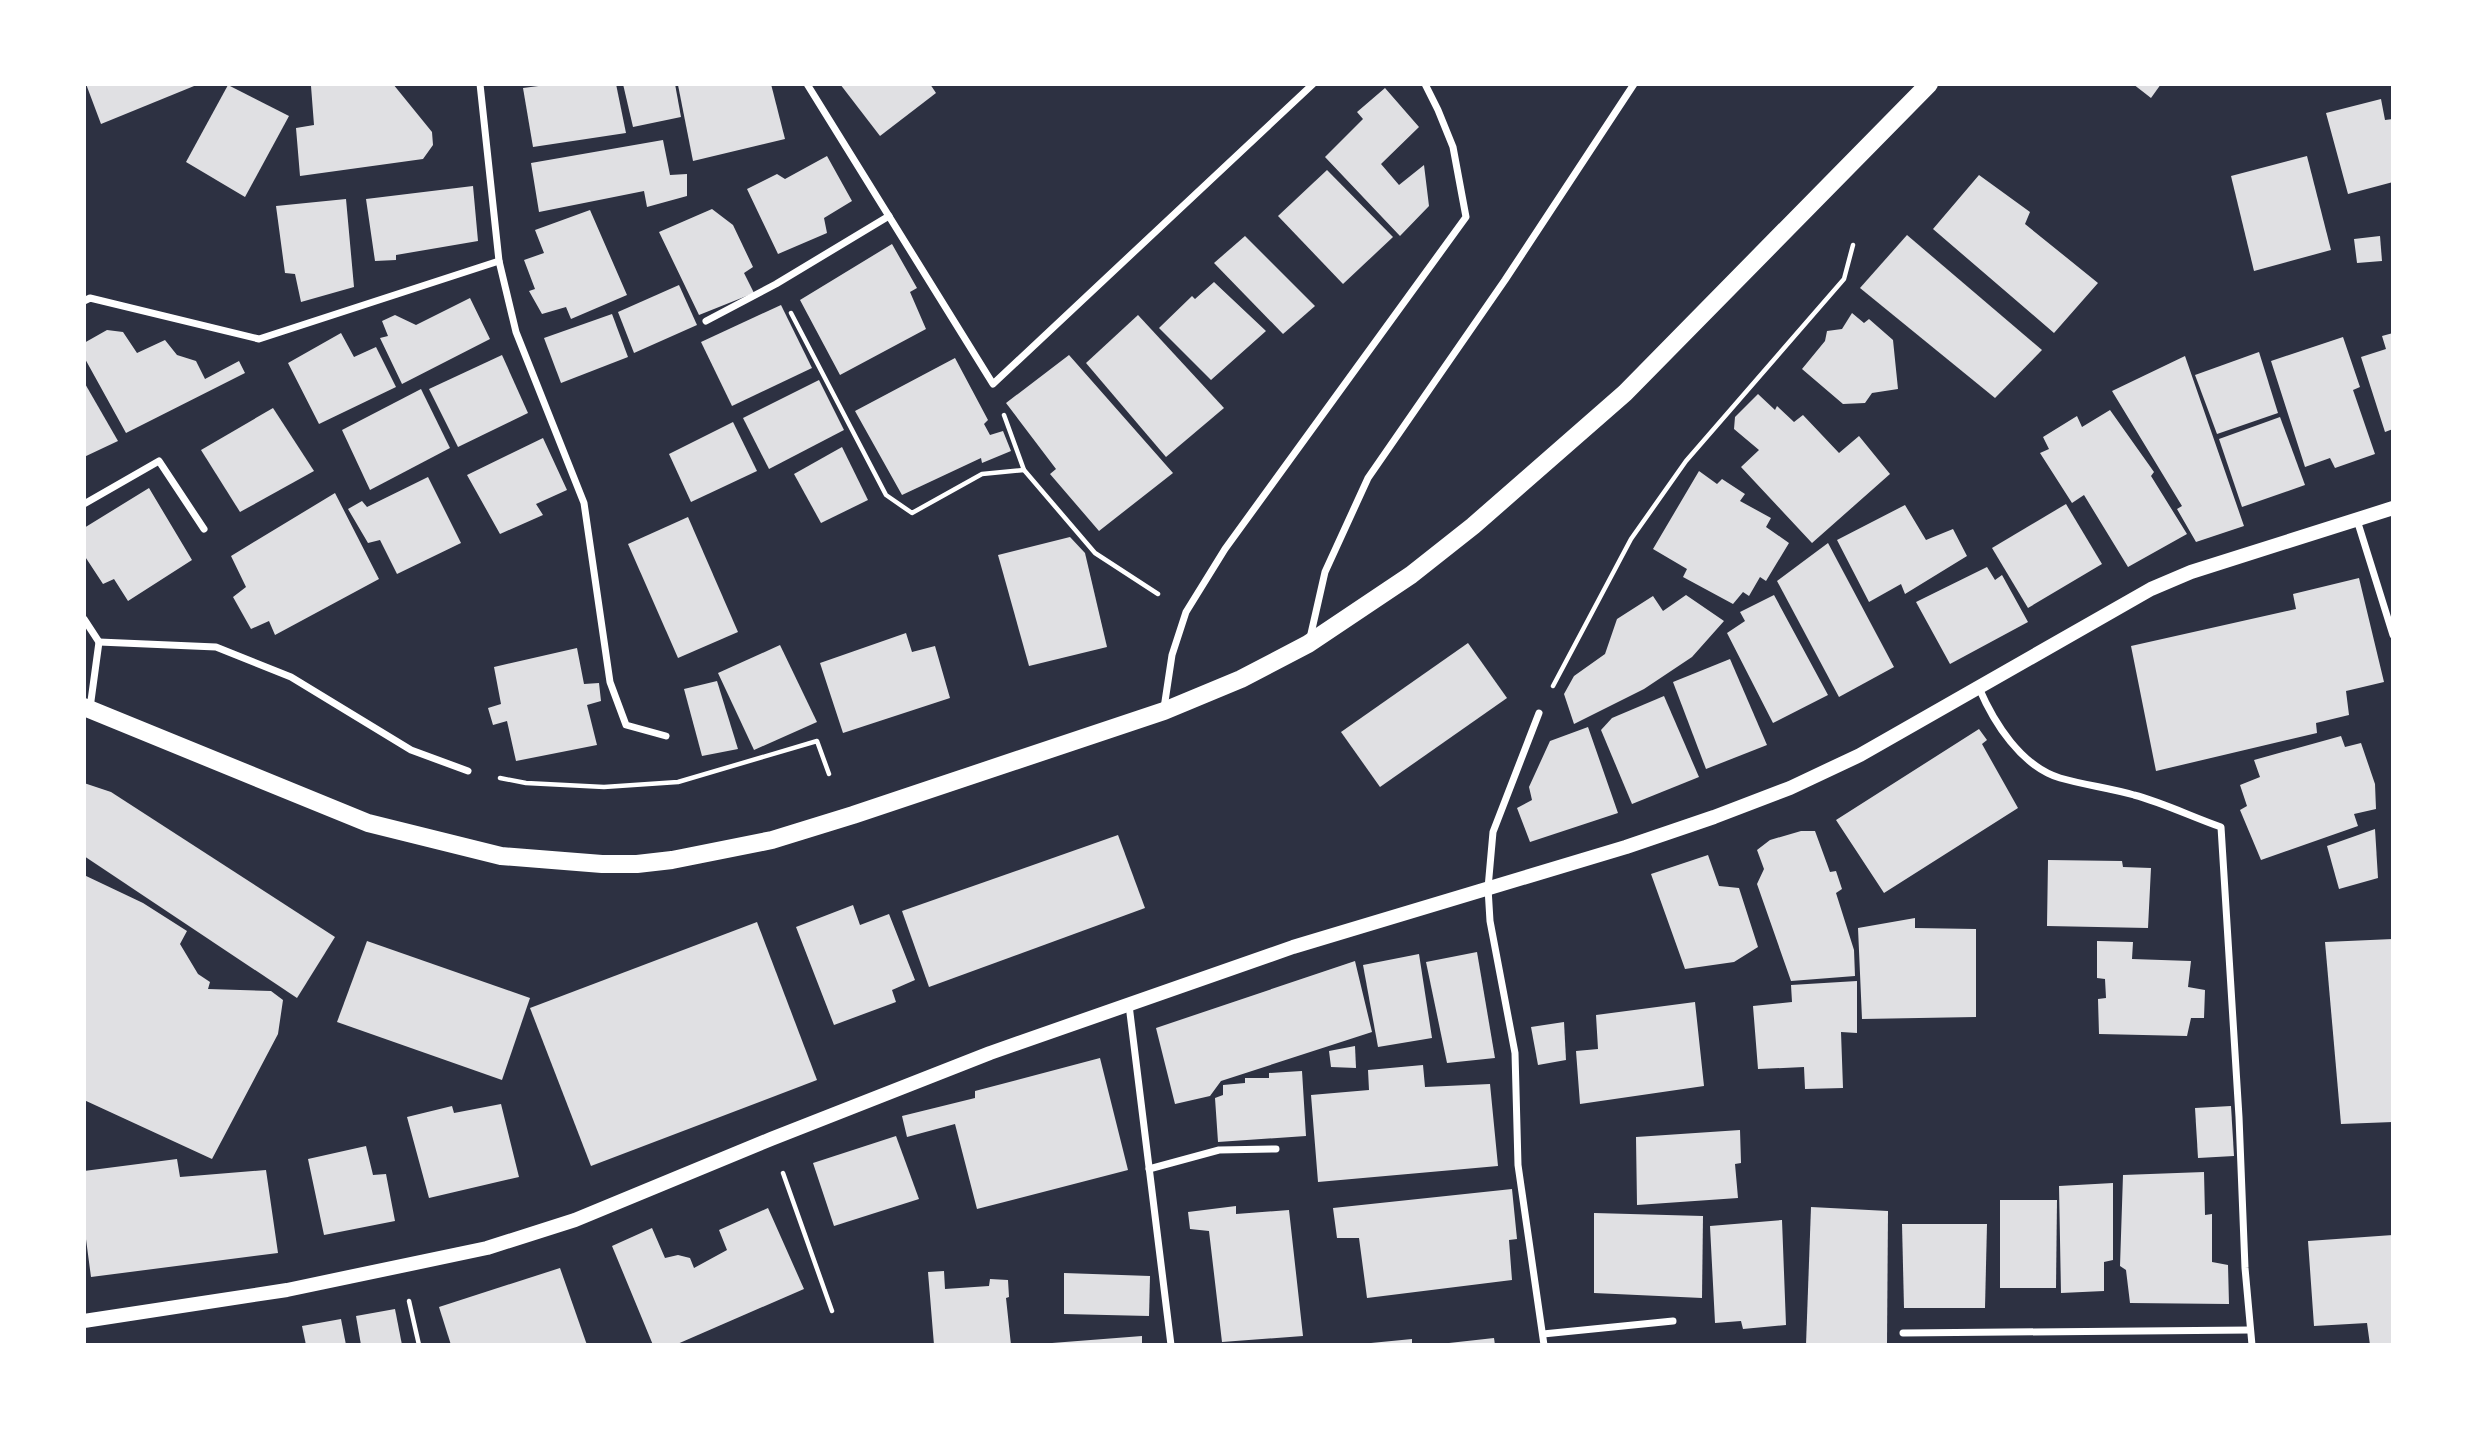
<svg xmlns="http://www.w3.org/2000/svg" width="2477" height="1429" viewBox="0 0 2477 1429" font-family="Rubik,sans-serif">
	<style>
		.building { fill: #e0e0e3 }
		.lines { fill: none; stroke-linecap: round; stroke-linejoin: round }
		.path { stroke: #fff; stroke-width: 4.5 }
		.minor { stroke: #fff; stroke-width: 7 }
		.secondary { stroke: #fff; stroke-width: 14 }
		.primary { stroke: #fff; stroke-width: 18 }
	</style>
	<rect width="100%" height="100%" fill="#2d3142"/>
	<g class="building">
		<polygon points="86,84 199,84 101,124"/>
		<polygon points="335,84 393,84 432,132 433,145 423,159 300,176 296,128 314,125 311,86"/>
		<polygon points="554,84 616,84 626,133 533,147 523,88"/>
		<polygon points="623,84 675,84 681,117 633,127"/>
		<polygon points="682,84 771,84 785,139 693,161 678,85"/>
		<polygon points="840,84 930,84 936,93 880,136"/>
		<polygon points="2133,84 2161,84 2151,98"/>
		<polygon points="228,85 289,116 245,197 186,162"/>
		<polygon points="1385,88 1419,127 1381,164 1399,185 1424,165 1429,206 1400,236 1325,157 1363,119 1357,112"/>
		<polygon points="2381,99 2385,120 2393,119 2393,182 2348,194 2326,113"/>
		<polygon points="663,140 670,175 687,174 687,196 647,207 644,191 539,212 531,163"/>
		<polygon points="827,156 852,201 824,218 827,233 778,254 747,189 777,174 785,179"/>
		<polygon points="2307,156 2331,250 2254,271 2231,176"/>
		<polygon points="1327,170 1393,237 1343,284 1278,216"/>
		<polygon points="1979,175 2030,212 2025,224 2098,283 2054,333 1933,229"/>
		<polygon points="473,186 478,241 396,255 396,260 375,261 366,199"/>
		<polygon points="346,199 354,287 301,302 295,274 285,273 276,206"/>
		<polygon points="712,209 733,225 753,267 744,273 754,293 699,315 659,232"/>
		<polygon points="590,210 627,295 571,319 566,307 542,314 529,291 535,289 524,260 544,253 535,230"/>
		<polygon points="1907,235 2042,350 1995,398 1860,288"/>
		<polygon points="1245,236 1315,306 1283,334 1214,263"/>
		<polygon points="2380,236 2382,261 2357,263 2354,239"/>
		<polygon points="892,244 917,288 910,292 926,329 840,375 800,300"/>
		<polygon points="1214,282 1266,331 1211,380 1159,328 1192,296 1195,299"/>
		<polygon points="679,285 697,325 634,353 618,312"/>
		<polygon points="470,298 490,339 402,384 380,338 388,336 382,321 395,315 416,325"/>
		<polygon points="781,305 812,368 732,406 701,342"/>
		<polygon points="1852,313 1864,323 1869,319 1893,340 1898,389 1872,393 1865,403 1843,404 1802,369 1825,341 1827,331 1842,329"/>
		<polygon points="612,314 628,357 561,383 544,338"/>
		<polygon points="1138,315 1224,408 1166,457 1086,363"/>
		<polygon points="107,330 123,332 137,353 165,340 177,355 196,361 205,379 239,361 245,373 126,433 84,357 84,343"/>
		<polygon points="341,333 354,357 376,347 396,387 319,424 288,363"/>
		<polygon points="2393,333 2393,429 2385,432 2361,357 2386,349 2382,336"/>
		<polygon points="2343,337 2360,387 2353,390 2375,454 2335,468 2330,458 2305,467 2271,361"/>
		<polygon points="2259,352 2278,413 2217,434 2195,375"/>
		<polygon points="502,355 528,413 458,447 429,389"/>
		<polygon points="1069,355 1173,473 1099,531 1050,474 1056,469 1006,403"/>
		<polygon points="2185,356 2244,526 2196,542 2177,509 2182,506 2112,391"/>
		<polygon points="955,358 988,420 984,424 990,435 1003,431 1011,451 982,463 981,458 902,495 855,411"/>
		<polygon points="819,380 844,430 769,469 743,418"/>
		<polygon points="84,382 118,441 84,457"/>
		<polygon points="421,389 450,448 370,490 342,430"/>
		<polygon points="1758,394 1775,410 1777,406 1794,422 1803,415 1839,453 1859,436 1890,474 1812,543 1741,467 1759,450 1734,429 1735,417"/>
		<polygon points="273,408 314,471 240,512 201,450"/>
		<polygon points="2110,410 2154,472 2151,476 2187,534 2128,567 2084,495 2072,503 2040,453 2049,449 2043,437 2077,416 2082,427"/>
		<polygon points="2280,417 2305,485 2242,507 2219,439"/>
		<polygon points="733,422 757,471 691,502 669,454"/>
		<polygon points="543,438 567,490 536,504 543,515 500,534 467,475"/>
		<polygon points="842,447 868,500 821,523 794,474"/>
		<polygon points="1699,471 1717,484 1722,479 1745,494 1740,501 1771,518 1766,527 1789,543 1766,581 1760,577 1749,596 1743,592 1733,604 1683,577 1687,569 1653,549"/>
		<polygon points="428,477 461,543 397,574 380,540 368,543 348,509 362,501 367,507"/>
		<polygon points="149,488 192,560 128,601 114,579 103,584 84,555 84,528"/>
		<polygon points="335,493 379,579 275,635 269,621 251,629 233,597 246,587 231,556"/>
		<polygon points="2066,504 2102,564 2028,608 1992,548"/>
		<polygon points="1905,505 1926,540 1953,529 1967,556 1905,594 1901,584 1869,602 1837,540"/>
		<polygon points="688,517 738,632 678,658 628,544"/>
		<polygon points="1070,537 1085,553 1107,647 1029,666 998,555"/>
		<polygon points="1828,543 1894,667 1839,697 1777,581"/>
		<polygon points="1987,567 1995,580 2002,575 2028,622 1950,664 1916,602"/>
		<polygon points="2359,578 2384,682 2346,691 2349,715 2316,723 2317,733 2156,771 2131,646 2296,609 2293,594"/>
		<polygon points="1686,595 1724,621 1692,657 1644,689 1574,724 1564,694 1574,676 1605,654 1617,619 1653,596 1663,611"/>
		<polygon points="1774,595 1828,695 1773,723 1727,633 1745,621 1740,612"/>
		<polygon points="906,633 912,652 935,646 950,698 843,733 820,663"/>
		<polygon points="1468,643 1507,698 1380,787 1341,732"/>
		<polygon points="780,645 817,722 754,750 718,673"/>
		<polygon points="577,648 584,684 599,683 601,701 587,705 597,745 516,761 507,721 493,725 488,708 501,704 494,667"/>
		<polygon points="1730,659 1767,745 1706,769 1673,682"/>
		<polygon points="717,681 738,749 702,756 684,689"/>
		<polygon points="1664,696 1699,777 1632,804 1601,730 1612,718"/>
		<polygon points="1588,727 1618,813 1530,842 1517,808 1532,800 1529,787 1550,741"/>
		<polygon points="1979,729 1987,740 1982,744 2018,808 1884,893 1836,820"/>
		<polygon points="2341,736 2345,747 2361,743 2375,784 2376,809 2354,814 2358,826 2261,860 2240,810 2247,806 2240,785 2260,777 2254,760"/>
		<polygon points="84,783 111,792 335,937 297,998 84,856"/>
		<polygon points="2375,829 2378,878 2339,889 2327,846"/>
		<polygon points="1801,831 1815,831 1830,872 1836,871 1842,889 1836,893 1854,950 1855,976 1791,981 1757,884 1764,869 1757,850 1770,840"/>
		<polygon points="1118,835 1145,908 929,987 902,911"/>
		<polygon points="1708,855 1719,886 1739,888 1758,947 1734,962 1685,969 1651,874"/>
		<polygon points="2048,860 2122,861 2123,867 2151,868 2148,928 2047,926"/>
		<polygon points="84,875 143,903 187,931 180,944 198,974 210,982 208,989 271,991 283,1000 278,1034 212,1159 84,1100"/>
		<polygon points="853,905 860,925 889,914 915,980 892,990 896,1002 834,1025 796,927"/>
		<polygon points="1915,918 1915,928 1976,929 1976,1017 1862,1019 1858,928"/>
		<polygon points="757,922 817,1080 591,1166 530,1008"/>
		<polygon points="2393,939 2393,1122 2341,1124 2325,942"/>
		<polygon points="367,941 530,998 502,1080 337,1022"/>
		<polygon points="2097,941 2133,942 2132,959 2191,961 2188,987 2205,990 2204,1018 2191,1018 2187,1036 2099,1034 2098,999 2106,998 2105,979 2097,978"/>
		<polygon points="1477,952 1495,1058 1447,1063 1426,962"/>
		<polygon points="1419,954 1432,1038 1378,1047 1363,965"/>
		<polygon points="1355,961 1372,1032 1221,1081 1210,1096 1175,1104 1156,1028"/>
		<polygon points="1857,981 1857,1033 1841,1032 1843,1088 1805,1089 1804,1067 1758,1069 1753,1006 1792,1002 1791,985"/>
		<polygon points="1695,1002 1704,1086 1580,1104 1576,1051 1598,1049 1596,1015"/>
		<polygon points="1564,1022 1566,1060 1538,1065 1531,1027"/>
		<polygon points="1355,1046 1356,1068 1331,1067 1329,1051"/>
		<polygon points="1100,1058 1128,1170 977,1209 955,1124 907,1137 902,1116 975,1098 975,1091"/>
		<polygon points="1423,1065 1425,1087 1490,1084 1498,1166 1318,1182 1311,1095 1369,1090 1368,1070"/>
		<polygon points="1302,1071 1306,1136 1218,1142 1215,1098 1223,1095 1223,1085 1245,1083 1245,1078 1269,1078 1269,1073"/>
		<polygon points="501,1104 519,1177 429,1198 407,1117 452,1106 454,1113"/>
		<polygon points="2231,1106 2234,1156 2198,1158 2195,1108"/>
		<polygon points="1740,1130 1741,1163 1735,1164 1738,1198 1637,1205 1636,1137"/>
		<polygon points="896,1136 919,1199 834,1226 813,1163"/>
		<polygon points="366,1146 373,1175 386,1174 395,1221 324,1235 308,1159"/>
		<polygon points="177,1159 180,1177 266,1170 278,1253 91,1277 84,1224 84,1171"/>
		<polygon points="2204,1172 2205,1215 2212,1214 2212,1262 2228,1265 2229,1304 2130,1303 2126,1270 2120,1266 2123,1175"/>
		<polygon points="2113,1183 2113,1260 2104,1262 2104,1291 2061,1293 2059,1186"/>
		<polygon points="1512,1189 1517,1239 1509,1240 1512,1280 1367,1298 1359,1238 1337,1238 1333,1208"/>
		<polygon points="2000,1200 2057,1200 2056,1288 2000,1288"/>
		<polygon points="1236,1206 1236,1214 1289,1210 1303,1336 1222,1342 1209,1231 1190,1229 1188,1212"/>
		<polygon points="1811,1207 1888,1211 1887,1345 1806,1345"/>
		<polygon points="768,1208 804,1289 675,1345 653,1345 612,1246 652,1228 665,1258 678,1255 690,1258 694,1268 727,1250 719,1230"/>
		<polygon points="1594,1213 1703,1216 1702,1298 1594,1293"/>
		<polygon points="1782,1220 1786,1325 1743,1329 1741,1321 1715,1323 1710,1226"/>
		<polygon points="1902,1224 1987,1224 1985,1308 1904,1308"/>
		<polygon points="2393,1235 2393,1345 2370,1345 2367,1323 2314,1326 2308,1241"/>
		<polygon points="560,1268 587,1345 451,1345 439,1307"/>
		<polygon points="944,1271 945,1289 989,1286 990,1279 1008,1280 1009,1297 1006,1298 1011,1345 934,1345 928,1272"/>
		<polygon points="1064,1273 1150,1276 1149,1316 1064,1314"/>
		<polygon points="395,1309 402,1345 361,1345 356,1316"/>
		<polygon points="341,1319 346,1345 306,1345 302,1326"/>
		<polygon points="1142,1336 1142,1345 1052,1345 1052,1343"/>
		<polygon points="1494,1338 1495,1345 1449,1345 1449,1343"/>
		<polygon points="1412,1339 1412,1345 1371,1345 1371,1343"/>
	</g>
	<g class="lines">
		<g class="path">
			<polyline points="791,313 886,495 912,513 982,474 1024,470"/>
			<polyline points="1004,415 1024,470 1095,553 1158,594"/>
			<polyline points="1553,686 1631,539 1686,461 1844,279 1853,245"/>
			<polyline points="500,778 526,783 604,787 678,782 817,741 829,774"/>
			<polyline points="783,1173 832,1311"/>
			<polyline points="409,1301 419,1345"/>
		</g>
		<g class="minor">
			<polyline points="480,84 499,261 516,332 584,503 610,682 626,725 666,736"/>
			<polyline points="807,84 993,384 1313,84"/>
			<polyline points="84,301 90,298 259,339 499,261"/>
			<polyline points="706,321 776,284 889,216"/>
			<polyline points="84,504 159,461 204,529"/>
			<polyline points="2357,520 2393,635"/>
			<polyline points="84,619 99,642 90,708"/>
			<polyline points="1310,638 1325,572 1368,478 1505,280 1634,84"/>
			<polyline points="99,642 216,647 291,677 411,750 468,771"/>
			<path d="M1979 688C1994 723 2021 766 2060 778 2084 785 2110 788 2134 795 2164 803 2192 817 2221 827L2239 1117 2245 1268 2252 1345"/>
			<polyline points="1164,708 1172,655 1186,612 1225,549 1466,217 1453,147 1438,110 1425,84"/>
			<polyline points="1539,713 1493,832 1488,888 1490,921 1515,1053 1518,1165 1544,1345"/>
			<polyline points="1129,1005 1171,1345"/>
			<polyline points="1149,1169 1219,1150 1276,1149"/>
			<polyline points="1903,1333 2250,1330"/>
			<polyline points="1543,1334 1673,1321"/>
		</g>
		<polyline class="secondary" points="84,1321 287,1290 487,1248 575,1220 771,1139 990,1053 1293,947 1626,847 1714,817 1790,788 1860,755 2151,589 2191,572 2393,508"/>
		<polyline class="primary" points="84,707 368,823 501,856 602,864 637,864 672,860 772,840 853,815 1164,711 1241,679 1308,644 1411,575 1473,526 1625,393 1929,84"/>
	</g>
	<rect width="2477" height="1429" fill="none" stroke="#ffffff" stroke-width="172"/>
</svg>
